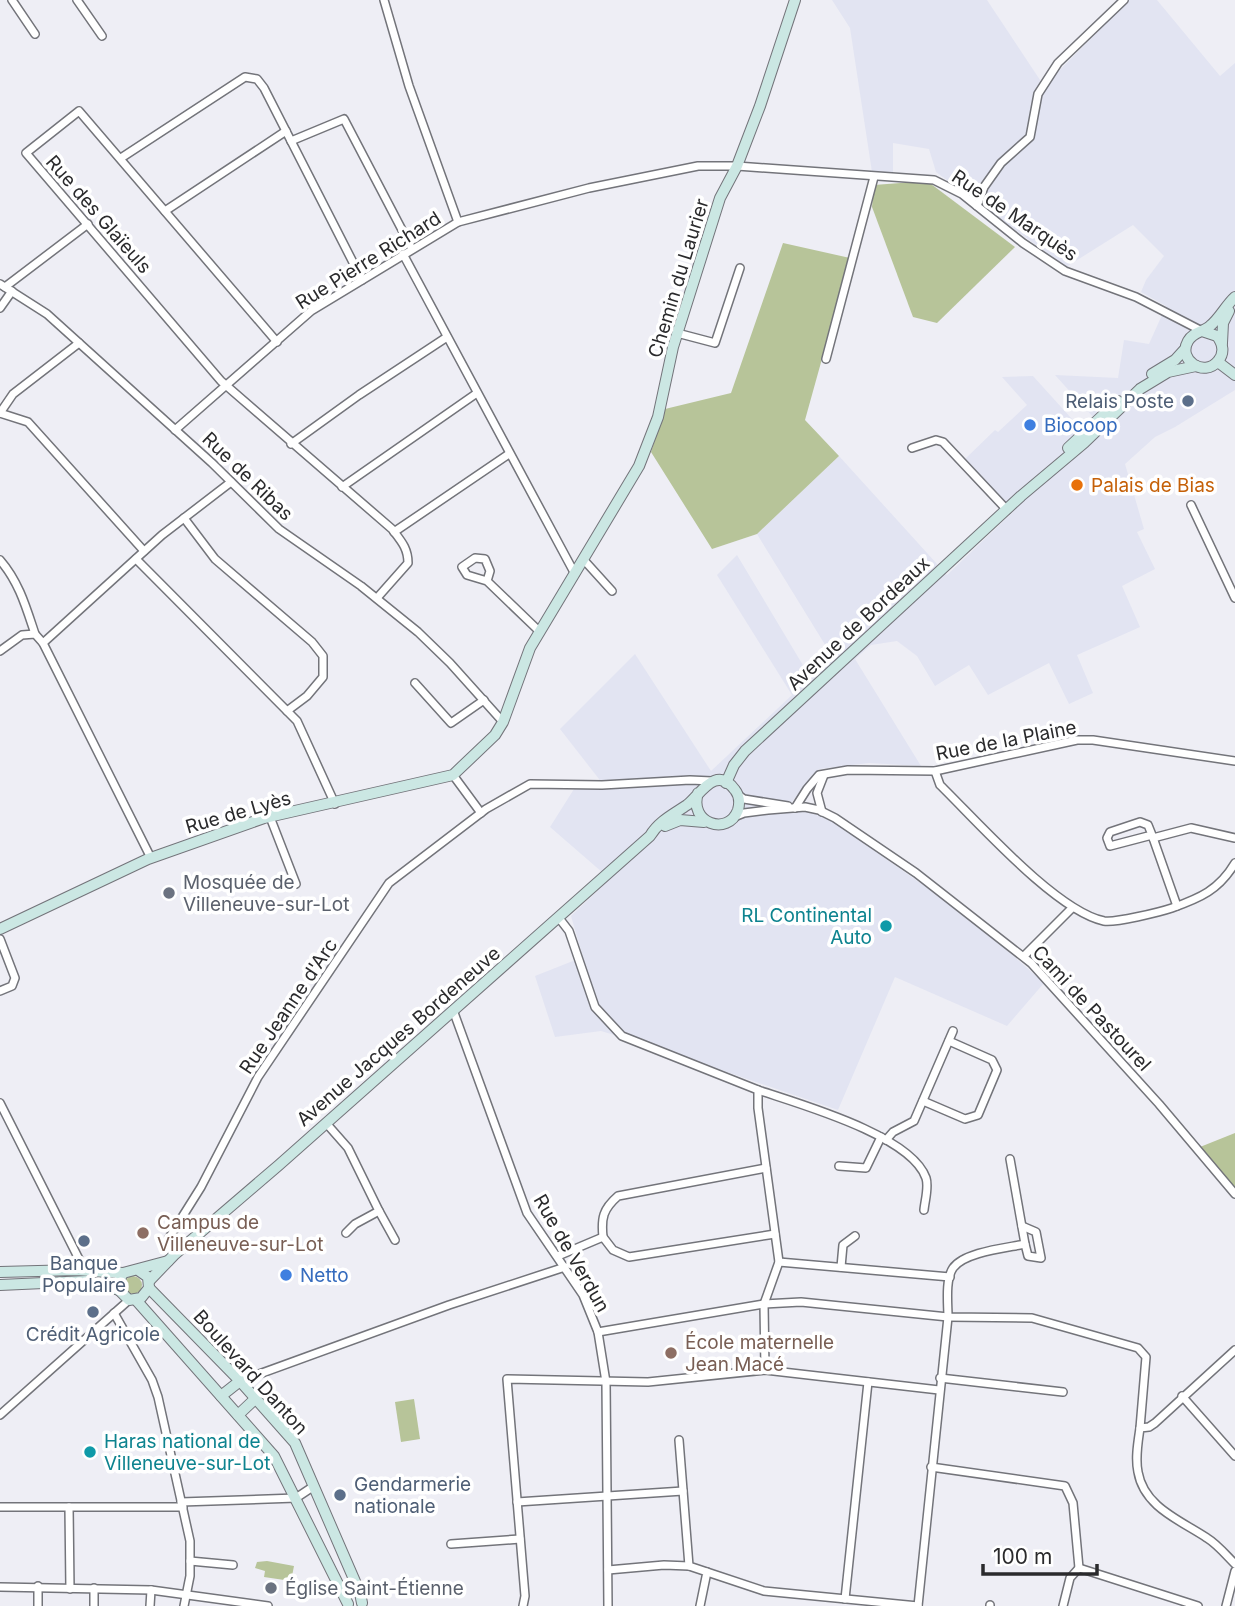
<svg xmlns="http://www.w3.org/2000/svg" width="1235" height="1606" viewBox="0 0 1235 1606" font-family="Inter,sans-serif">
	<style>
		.built { fill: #e2e4f2 }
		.green { fill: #b7c499 }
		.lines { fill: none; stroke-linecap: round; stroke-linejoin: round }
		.street-casing { stroke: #73747a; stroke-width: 10 }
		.secondary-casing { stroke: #73747a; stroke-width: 12 }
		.street { stroke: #fff; stroke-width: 7 }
		.secondary { stroke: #cbe7e3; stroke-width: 10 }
		.service-dot { fill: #5c6f8a; stroke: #fff; stroke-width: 2.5 }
		.shop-dot { fill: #3f7fe0; stroke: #fff; stroke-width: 2.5 }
		.food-dot { fill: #e8710a; stroke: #fff; stroke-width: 2.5 }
		.worship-dot { fill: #6b7280; stroke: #fff; stroke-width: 2.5 }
		.culture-dot { fill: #0f9aa8; stroke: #fff; stroke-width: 2.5 }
		.education-dot { fill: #8d6e63; stroke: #fff; stroke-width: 2.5 }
		.labels { text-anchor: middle; stroke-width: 7; stroke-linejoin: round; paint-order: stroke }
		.street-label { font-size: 19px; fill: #2a2a2c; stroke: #fff }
		.service-label { font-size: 19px; fill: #4e5e75; stroke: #fff }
		.shop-label { font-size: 19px; fill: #366cbe; stroke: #fff; text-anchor: start }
		.food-label { font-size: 19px; fill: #c56008; stroke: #fff; text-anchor: start }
		.worship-label { font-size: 19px; fill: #5b616d; stroke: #fff; text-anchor: start }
		.culture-label { font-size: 19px; fill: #0d838f; stroke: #fff; text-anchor: end }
		.education-label { font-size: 19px; fill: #785e54; stroke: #fff; text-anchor: start }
	</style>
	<rect width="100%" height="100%" fill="#eeeef5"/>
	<polygon class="built" points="832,0 987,0 1044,86 1129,0 1157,0 1220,76 1235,63 1235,390 1175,427 1155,437 1125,464 1144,529 1137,532 1155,569 1122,586 1140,627 1077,655 1093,693 1069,704 1049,663 988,695 969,665 935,686 917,656 897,641 871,645 855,659 921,766 869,763 819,769 791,803 835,823 943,899 994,939 1044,983 1007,1026 895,977 838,1110 654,1047 601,1031 555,1037 535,976 583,957 571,916 610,879 550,827 574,789 606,788 560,729 635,654 711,771 792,695 717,575 737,555 810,677 832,656 757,534 839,456 947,575 1013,512 965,459 995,430 998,432 1027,405 1002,377 1033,376 1081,429 1093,417 1055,375 1118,378 1124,340 1149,344 1166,306 1141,292 1146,280 1164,256 1133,225 1066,267 936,172 929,149 893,143 893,172 872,172 850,28"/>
	<g class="green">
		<polygon points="927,181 1015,247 937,323 913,317 872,207 874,185"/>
		<polygon points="783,243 850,258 805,420 839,456 757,534 712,549 651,452 665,409 731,393"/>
		<polygon points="1235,1133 1235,1188 1232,1189 1200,1147"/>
		<circle cx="133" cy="1285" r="9"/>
		<polygon points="414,1399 420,1439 401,1442 395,1402"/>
		<polygon points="267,1561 294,1566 291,1581 264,1577 265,1571 255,1568 257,1562"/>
	</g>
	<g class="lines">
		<defs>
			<g id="street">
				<polyline points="12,0 35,34"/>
				<polyline points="77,0 102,36"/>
				<polyline points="384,0 409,86 458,222"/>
				<polyline points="291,141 344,119 412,249"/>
				<polyline points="121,158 245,77 257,79 264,88 362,280"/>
				<polyline points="977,206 984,187 1001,163 1030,137 1038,94 1058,63 1124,0"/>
				<polyline points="165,211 286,131"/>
				<polyline points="403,254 575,574"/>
				<polyline points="0,284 47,314 212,463 279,529 361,586 418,632 450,663 503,722"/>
				<polyline points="5,287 88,224"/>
				<polyline points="0,308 12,291"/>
				<polyline points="677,333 715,343 740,268"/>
				<path d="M277 342 79 111 26 153 221 381 392 529C401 541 408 548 408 563L377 598"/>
				<polyline points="826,359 874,177"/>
				<polyline points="0,413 28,422 144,551"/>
				<polyline points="0,413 13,394 79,343"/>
				<polyline points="175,430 311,311 458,222 589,188 698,166 737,166 934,180 962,194 1023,243 1065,271 1136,297 1202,331"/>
				<polyline points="291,444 359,395 447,337"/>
				<polyline points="912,448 936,440 943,442 1007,510"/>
				<polyline points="342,487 477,393"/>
				<polyline points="1191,505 1235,598"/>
				<polyline points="184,518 215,559 312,642 323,656 323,677 307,696 287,711"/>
				<polyline points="394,532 509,454"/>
				<polyline points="136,559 297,721 335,804"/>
				<polyline points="583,559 612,591"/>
				<path d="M0 560C19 582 26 607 35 634"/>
				<polyline points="487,581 490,571 485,559 475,558 462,567 467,575 487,581 539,631"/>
				<polyline points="43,643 162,535 231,482"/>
				<polyline points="0,651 22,635 35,634 43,643 151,858"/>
				<polyline points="415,683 451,723 484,700"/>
				<path d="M935 771 940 785C977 821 1056 911 1104 921 1115 923 1160 912 1172 908 1200 898 1219 890 1235 863"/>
				<polyline points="453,775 481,813"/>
				<polyline points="737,794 744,799 788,806"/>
				<polyline points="795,808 807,789 819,775 848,770 935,771 1077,740 1093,740 1235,761"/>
				<polyline points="822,812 817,793 824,775"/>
				<polyline points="270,817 296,884"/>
				<polyline points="734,817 744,813 768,810 805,807 819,810 835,818 916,873 1031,963 1159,1104 1235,1194"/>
				<polyline points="1152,835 1110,846 1107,838 1110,832 1140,822 1148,825 1152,835 1177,906"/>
				<polyline points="1153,838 1191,828 1235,838"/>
				<polyline points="559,918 569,931 595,1007 622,1036 758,1090 758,1108 779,1262 764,1304 765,1370"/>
				<polyline points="0,939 15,978 12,986 0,991"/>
				<polyline points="1024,956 1072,908"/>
				<polyline points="453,1010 527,1213 583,1295 598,1332 606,1382 608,1606"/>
				<path d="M758 1090C799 1104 911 1135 926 1178 929 1187 925 1200 924 1210"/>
				<polyline points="923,1101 965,1119 978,1115 997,1070 992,1060 949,1041"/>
				<polyline points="0,1103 85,1271"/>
				<polyline points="326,1123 348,1148 379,1211 355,1224 346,1233"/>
				<polyline points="886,1140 893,1132 914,1121 953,1031"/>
				<polyline points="839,1166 866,1168 881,1137"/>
				<polyline points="379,1211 395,1240"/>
				<polyline points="1022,1226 1036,1232 1041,1258 1028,1256 1025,1244"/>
				<path d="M603 1237C601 1218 603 1209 618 1196L766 1168"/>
				<polyline points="174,1255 169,1238 201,1187 258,1077 389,883 486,809 530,784 602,785 690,780 712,781"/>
				<polyline points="558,1256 603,1237 613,1250 629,1257 775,1234"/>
				<polyline points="779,1262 950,1277"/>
				<polyline points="841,1267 843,1245 855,1236"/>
				<polyline points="114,1313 152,1380 158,1397 190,1541 190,1576 184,1606"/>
				<polyline points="598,1332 764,1304 801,1302 948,1317 1032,1318 1138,1348 1146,1357 1140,1428"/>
				<path d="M1235 1350 1155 1423 1149 1427 1140 1428C1138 1442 1135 1458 1138 1472 1144 1507 1180 1520 1207 1538 1217 1544 1226 1555 1235 1564"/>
				<polyline points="940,1378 1063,1392"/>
				<polyline points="240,1381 449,1305 565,1267"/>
				<polyline points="1182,1396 1235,1456"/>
				<polyline points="0,1415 129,1300"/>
				<polyline points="679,1440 689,1566 707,1572 700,1606"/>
				<polyline points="931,1467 1065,1486 1073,1503 1079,1568"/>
				<polyline points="181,1502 296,1498 314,1486"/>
				<polyline points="517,1502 683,1491"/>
				<polyline points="0,1507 183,1507"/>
				<polyline points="69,1507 70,1589"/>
				<polyline points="451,1544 520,1539"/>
				<polyline points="190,1561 233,1565"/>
				<polyline points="608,1570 664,1565 689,1566"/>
				<polyline points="707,1572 764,1591 918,1606"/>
				<polyline points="38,1586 38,1606"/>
				<polyline points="0,1587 151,1590 268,1606"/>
				<polyline points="845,1599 868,1382"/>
				<polyline points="94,1606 94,1588"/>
				<polyline points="150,1606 151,1590"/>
				<polyline points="523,1606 525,1596 507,1379 648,1382 765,1370 939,1390"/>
				<path d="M918 1606 948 1317C948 1304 945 1280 953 1268 964 1252 1006 1248 1025 1244L1010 1159"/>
				<polyline points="990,1606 990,1605"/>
				<polyline points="1063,1606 1070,1578 1079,1568 1198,1606"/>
				<polyline points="1226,1606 1235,1571"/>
			</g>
			<g id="secondary">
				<path d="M1202 331 1217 336C1223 344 1225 353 1218 361 1204 378 1177 360 1188 341 1193 332 1203 332 1210 326 1220 318 1226 305 1235 297"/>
				<polyline points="1222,343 1223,323 1229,311"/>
				<polyline points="1218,362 1235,375"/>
				<polyline points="1152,374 1175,360 1185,349"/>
				<polyline points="1068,448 1118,401"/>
				<polyline points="726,783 734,765 745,751 1021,496 1084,443 1140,389 1168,372 1196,366"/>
				<polyline points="665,826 680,820 704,822"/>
				<polyline points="0,929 148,859 264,818 453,775 495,735 503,722 530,648 639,466 658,417 673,347 720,198 737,166 760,106 795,0"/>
				<polyline points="138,1270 148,1277 149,1288 141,1298 129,1300 119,1290 119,1281 123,1273 168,1261"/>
				<polyline points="0,1272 76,1270 123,1273"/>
				<path d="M149 1281 174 1255 279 1165 650 836C659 821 674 814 687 805 700 795 716 764 735 790 739 795 740 803 738 810 728 837 688 823 698 793"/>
				<polyline points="0,1285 87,1281 119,1290"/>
				<polyline points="149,1288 240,1381 295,1443 360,1593 362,1603"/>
				<polyline points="136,1300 274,1456 348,1604"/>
				<polyline points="221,1396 240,1381"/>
				<polyline points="238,1415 255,1399"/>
			</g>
		</defs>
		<use href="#street" class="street-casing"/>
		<use href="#secondary" class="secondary-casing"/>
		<use href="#street" class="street"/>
		<use href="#secondary" class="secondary"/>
	</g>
	<g class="service-dot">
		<circle cx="1188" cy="401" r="7"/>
		<circle cx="84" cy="1241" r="7"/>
		<circle cx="93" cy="1312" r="7"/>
		<circle cx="340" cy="1495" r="7"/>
	</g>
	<g class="shop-dot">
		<circle cx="1030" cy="425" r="7"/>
		<circle cx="286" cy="1275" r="7"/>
	</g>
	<circle class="food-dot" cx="1077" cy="485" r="7"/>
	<g class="worship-dot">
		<circle cx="169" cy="893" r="7"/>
		<circle cx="271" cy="1588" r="7"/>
	</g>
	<g class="culture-dot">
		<circle cx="886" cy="926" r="7"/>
		<circle cx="90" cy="1452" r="7"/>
	</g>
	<g class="education-dot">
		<circle cx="143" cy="1233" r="7"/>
		<circle cx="671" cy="1353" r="7"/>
	</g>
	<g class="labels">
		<g class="street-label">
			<text transform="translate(99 214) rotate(49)" y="7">Rue des Glaïeuls</text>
			<text transform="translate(1015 215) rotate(34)" y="7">Rue de Marquès</text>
			<text transform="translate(368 260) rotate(-32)" y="7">Rue Pierre Richard</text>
			<text transform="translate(678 278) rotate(-73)" y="7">Chemin du Laurier</text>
			<text transform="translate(248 476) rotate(44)" y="7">Rue de Ribas</text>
			<text transform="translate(858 623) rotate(-43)" y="7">Avenue de Bordeaux</text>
			<text transform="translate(1006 740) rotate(-11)" y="7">Rue de la Plaine</text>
			<text transform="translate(238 812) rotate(-16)" y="7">Rue de Lyès</text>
			<text transform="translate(288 1006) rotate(-56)" y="7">Rue Jeanne d'Arc</text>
			<text transform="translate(1092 1008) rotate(47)" y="7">Cami de Pastourel</text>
			<text transform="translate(398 1036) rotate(-41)" y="7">Avenue Jacques Bordeneuve</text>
			<text transform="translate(572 1253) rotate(60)" y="7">Rue de Verdun</text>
			<text transform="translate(251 1372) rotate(48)" y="7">Boulevard Danton</text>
		</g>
		<g class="service-label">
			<text x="1174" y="408" text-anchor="end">Relais Poste</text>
			<text x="84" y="1270">Banque<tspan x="84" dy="22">Populaire</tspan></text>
			<text x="93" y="1341">Crédit Agricole</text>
			<text x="354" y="1491" text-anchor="start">Gendarmerie<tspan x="354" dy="22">nationale</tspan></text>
		</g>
		<g class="shop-label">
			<text x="1044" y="432">Biocoop</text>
			<text x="300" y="1282">Netto</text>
		</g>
		<g class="food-label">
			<text x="1091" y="492">Palais de Bias</text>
		</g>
		<g class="worship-label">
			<text x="183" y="889">Mosquée de<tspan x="183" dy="22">Villeneuve-sur-Lot</tspan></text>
			<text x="285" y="1595">Église Saint-Étienne</text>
		</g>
		<g class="culture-label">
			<text x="872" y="922">RL Continental<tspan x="872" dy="22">Auto</tspan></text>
			<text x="104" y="1448" text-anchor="start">Haras national de<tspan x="104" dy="22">Villeneuve-sur-Lot</tspan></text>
		</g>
		<g class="education-label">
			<text x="157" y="1229">Campus de<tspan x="157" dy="22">Villeneuve-sur-Lot</tspan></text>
			<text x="685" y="1349">École maternelle<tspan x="685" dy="22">Jean Macé</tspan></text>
		</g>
	</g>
	<path d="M983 1564v10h114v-10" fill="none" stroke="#2a2a2c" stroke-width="3.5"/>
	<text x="993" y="1564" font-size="21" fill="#2a2a2c" stroke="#ffffff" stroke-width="5" paint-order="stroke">100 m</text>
</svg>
